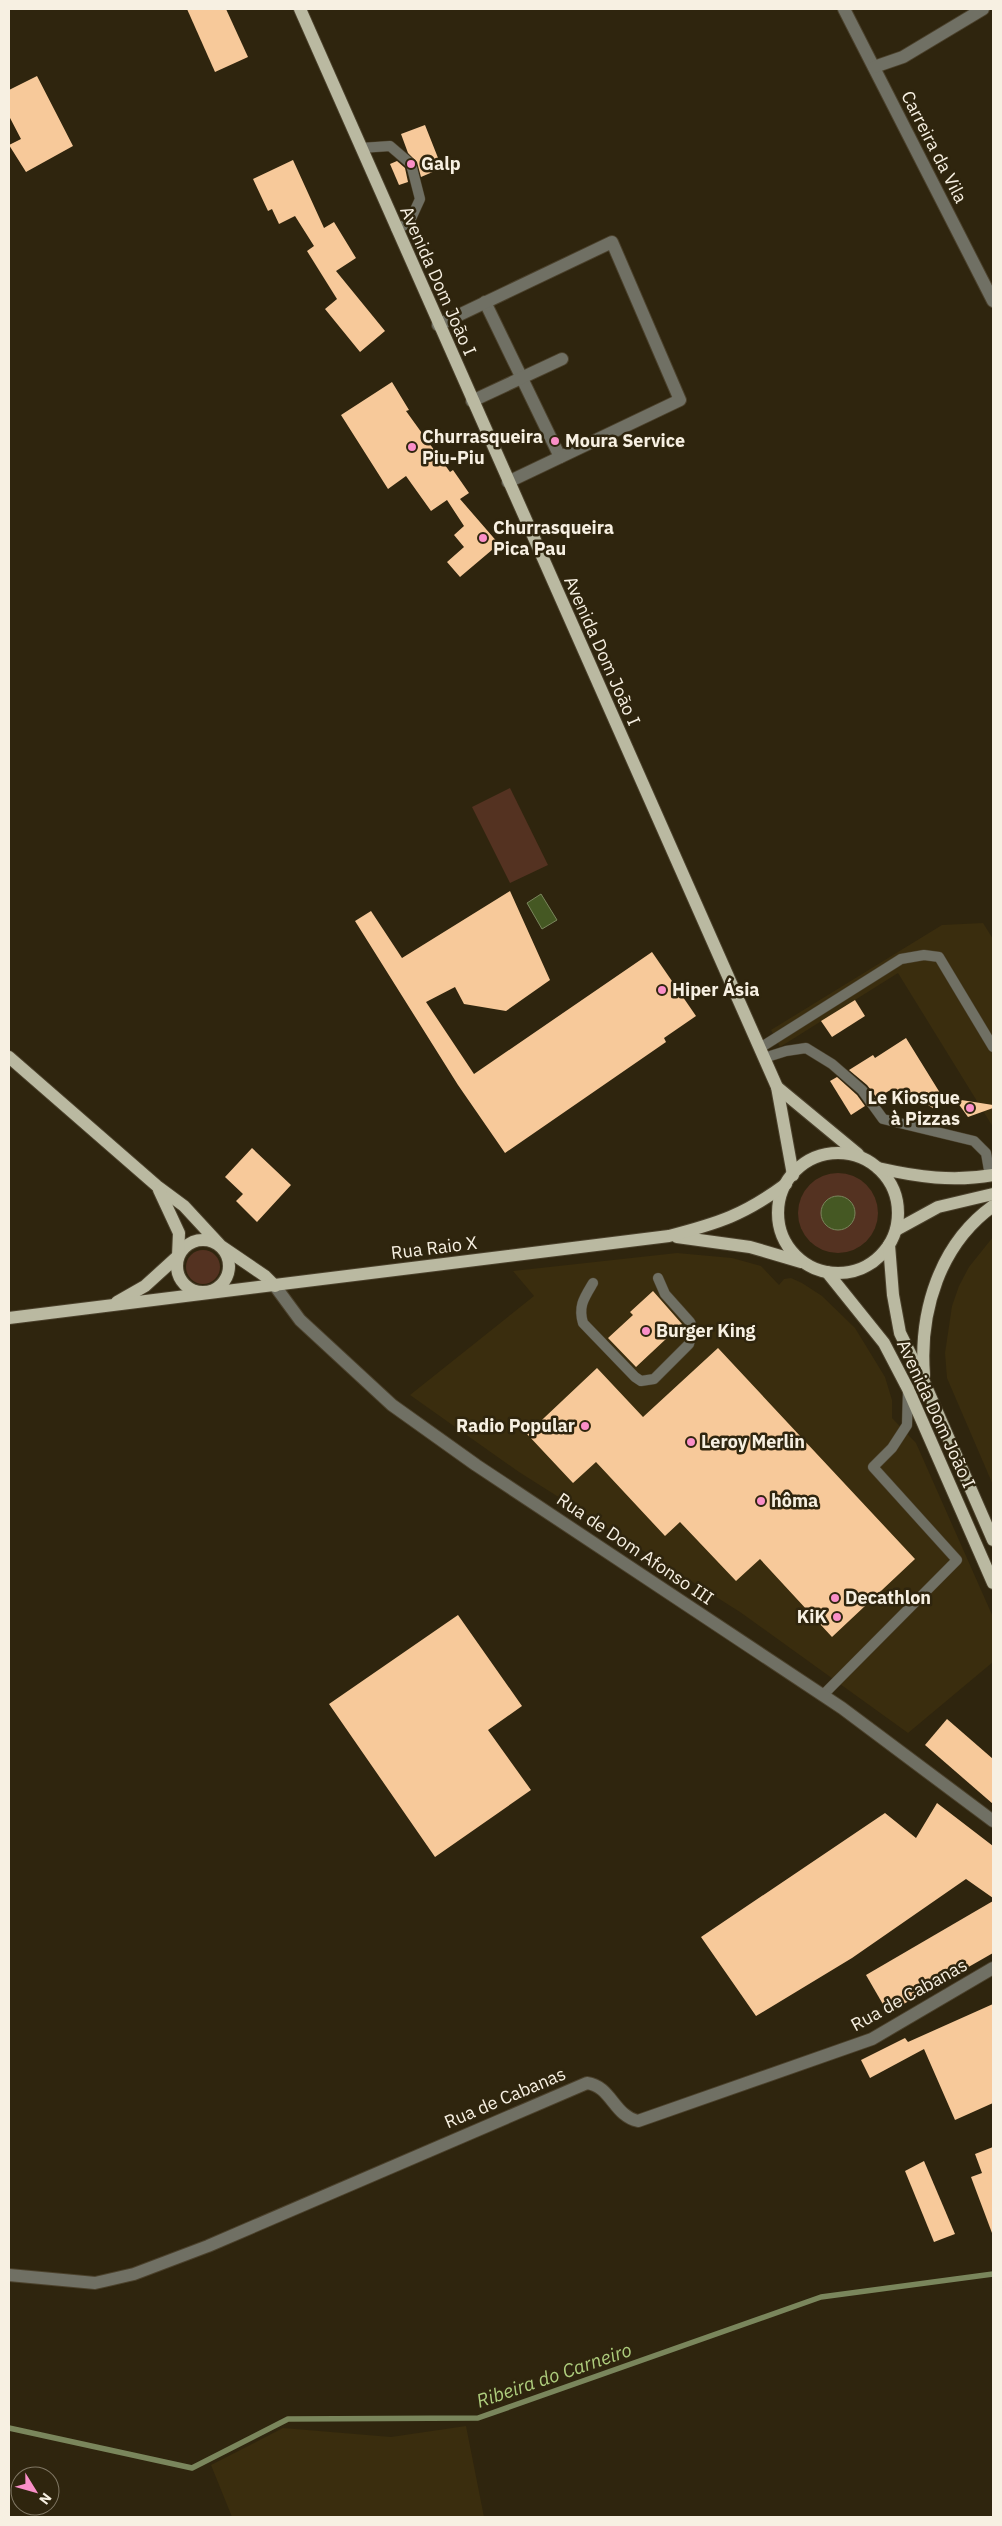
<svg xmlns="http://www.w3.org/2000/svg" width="1002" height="2526" viewBox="0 0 1002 2526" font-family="'IBM Plex Sans',sans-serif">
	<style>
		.built { fill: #3a2d0e }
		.green { fill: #543221 }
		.water { fill: #455823; stroke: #7a865c }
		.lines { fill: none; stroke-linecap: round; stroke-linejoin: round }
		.stream { stroke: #7a865c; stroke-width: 5.5 }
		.building { fill: #f7c99a }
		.service-casing { stroke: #4b412c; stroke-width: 11 }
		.minor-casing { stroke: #4b412c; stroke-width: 14 }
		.primary-casing { stroke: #4b412c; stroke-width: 14 }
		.service { stroke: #707064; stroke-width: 10 }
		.minor { stroke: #707064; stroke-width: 12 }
		.primary { stroke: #bab9a1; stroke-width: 12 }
		.poi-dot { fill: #fa8fc8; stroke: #2f250e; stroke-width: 2 }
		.labels { text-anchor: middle; stroke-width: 5; stroke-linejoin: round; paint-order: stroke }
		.street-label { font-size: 18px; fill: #f7f0e2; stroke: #2f250e }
		.poi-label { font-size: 18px; font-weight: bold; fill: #f7f0e2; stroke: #2f250e; text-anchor: start }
		.water-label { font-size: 19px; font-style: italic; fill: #aecd7d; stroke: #2f250e }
	</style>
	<rect width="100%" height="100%" fill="#2f250e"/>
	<g class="built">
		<polygon points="983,923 993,939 993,1127 898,973 780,1047 771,1030 942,925"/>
		<polygon points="993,1237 993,1485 947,1378 945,1353 952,1306 959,1286 969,1267"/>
		<polygon points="677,1253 732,1258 761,1266 779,1285 784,1279 791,1278 802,1283 822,1296 855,1328 885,1377 892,1400 892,1418 916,1443 993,1617 993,1662 908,1733 740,1612 519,1472 410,1395 534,1296 513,1271"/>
		<polygon points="466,2426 484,2517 232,2517 211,2465 283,2428 391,2437"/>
	</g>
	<g class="green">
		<polygon points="510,788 548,865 510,883 472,807"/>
		<circle cx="838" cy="1213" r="40"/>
		<circle cx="203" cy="1267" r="17"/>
	</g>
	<g class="water">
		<polygon points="541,894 557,920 542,929 527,903"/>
		<circle cx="838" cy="1213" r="17"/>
	</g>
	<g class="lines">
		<polyline class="stream" points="9,2428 192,2468 288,2419 478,2418 821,2297 993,2274"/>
	</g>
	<g class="building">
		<polygon points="187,9 226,9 248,57 215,72"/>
		<polygon points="37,76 73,146 26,172 9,145 21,139 9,116 9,90"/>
		<polygon points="425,125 442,168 421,177 417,162 408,153 401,134"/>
		<polygon points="293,160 324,228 334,222 356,258 336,271 385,331 360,352 325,309 337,299 307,251 314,246 295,216 279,224 272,209 268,211 253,179"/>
		<polygon points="397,161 405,168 408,182 399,185 390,164"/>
		<polygon points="392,382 409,410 406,411 450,472 453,470 469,493 460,499 499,544 460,577 447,562 464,547 454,535 464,526 447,500 431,511 406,476 388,489 341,415"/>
		<polygon points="510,891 550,980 506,1011 464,1004 455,987 426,1002 474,1074 652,952 696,1016 664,1038 666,1042 505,1153 458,1085 355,921 371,911 402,958"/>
		<polygon points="855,1000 865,1016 832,1037 821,1021"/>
		<polygon points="906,1038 945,1101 934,1109 908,1091 897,1098 892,1089 877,1098 867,1085 849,1070 873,1055 875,1058"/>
		<polygon points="837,1077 857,1095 865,1106 851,1115 830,1081"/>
		<polygon points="955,1099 993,1105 993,1108 968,1117"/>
		<polygon points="252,1148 291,1185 257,1222 236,1201 243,1194 225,1177"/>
		<polygon points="653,1291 682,1324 636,1367 608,1338 633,1315 630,1312"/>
		<polygon points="718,1348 915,1559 832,1637 760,1559 736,1581 680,1522 665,1536 596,1462 573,1483 527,1434 597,1368 643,1417"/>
		<polygon points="458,1615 522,1706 488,1730 531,1790 435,1857 329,1704"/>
		<polygon points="947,1719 993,1759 993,1804 925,1745"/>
		<polygon points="937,1803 993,1846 993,1898 966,1879 852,1958 756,2016 701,1937 885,1813 916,1838"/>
		<polygon points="993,1901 993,1953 888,2013 866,1975"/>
		<polygon points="993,2004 993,2103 955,2120 924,2049 870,2078 861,2060 905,2038 908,2042"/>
		<polygon points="993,2147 993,2233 992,2233 971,2177 982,2173 975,2154"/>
		<polygon points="924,2161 955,2234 934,2242 905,2171"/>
	</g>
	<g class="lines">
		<defs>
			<g id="service">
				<polyline points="361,148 390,146 411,164 420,199 409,223 396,229"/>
				<polyline points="760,1048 901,959 924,955 939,957 993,1047"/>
				<polyline points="764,1058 786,1051 806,1048 832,1064 862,1090 883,1119 974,1141 986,1153 990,1176"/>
				<path d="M593 1283C584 1298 578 1306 583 1323L635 1377 641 1381 654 1379 689 1344 693 1329 690 1322 665 1294 658 1278"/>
				<polyline points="823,1695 957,1560 873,1467 892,1448 907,1425 908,1390"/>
			</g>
			<g id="minor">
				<polyline points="844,9 993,301"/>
				<polyline points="874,67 903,57 983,9"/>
				<polyline points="485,302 560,457"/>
				<polyline points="438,325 612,242 680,400 508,482"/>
				<polyline points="472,401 562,359"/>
				<polyline points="275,1286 300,1320 392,1405 476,1465 842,1708 993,1821"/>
				<path d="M9 2275 95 2283 134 2274 208 2246 587 2083C611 2086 614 2116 638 2121L872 2039 993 1968"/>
			</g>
			<g id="primary">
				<polyline points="300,9 777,1087 793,1175"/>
				<polyline points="9,1057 157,1186 184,1206 221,1246 265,1276 275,1286"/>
				<polyline points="777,1087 858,1154"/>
				<circle cx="838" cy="1213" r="60"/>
				<path d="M878 1168C918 1177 953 1182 993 1175"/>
				<polyline points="896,1230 938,1207 993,1194"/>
				<polyline points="677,1237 750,1247 801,1262"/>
				<circle cx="203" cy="1266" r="26"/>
				<polyline points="889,1245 893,1295 900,1333 924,1382 993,1540"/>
				<polyline points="827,1272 884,1343 908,1389 993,1583"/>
				<polyline points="117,1302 145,1286 178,1256 179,1233 159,1190"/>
				<path d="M9 1318 669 1236C719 1223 744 1215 786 1184"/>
				<path d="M924 1375C919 1311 940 1244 993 1206"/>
			</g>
		</defs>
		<use href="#service" class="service-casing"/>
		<use href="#minor" class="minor-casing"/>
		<use href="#primary" class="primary-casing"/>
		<use href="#service" class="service"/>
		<use href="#minor" class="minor"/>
		<use href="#primary" class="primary"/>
	</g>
	<g class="poi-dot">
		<circle cx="411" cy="164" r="5"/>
		<circle cx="555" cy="441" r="5"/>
		<circle cx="412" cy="447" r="5"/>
		<circle cx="483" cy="538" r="5"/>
		<circle cx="662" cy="990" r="5"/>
		<circle cx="970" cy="1108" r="5"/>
		<circle cx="646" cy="1331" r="5"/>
		<circle cx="585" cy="1426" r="5"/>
		<circle cx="691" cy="1442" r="5"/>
		<circle cx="761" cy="1501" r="5"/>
		<circle cx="835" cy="1598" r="5"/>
		<circle cx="837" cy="1617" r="5"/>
	</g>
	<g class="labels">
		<g class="street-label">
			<text transform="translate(934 147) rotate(63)" y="6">Carreira da Vila</text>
			<text transform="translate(438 281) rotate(66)" y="6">Avenida Dom João I</text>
			<text transform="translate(602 651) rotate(66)" y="6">Avenida Dom João I</text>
			<text transform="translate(434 1248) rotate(-7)" y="6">Rua Raio X</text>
			<text transform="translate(936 1414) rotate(65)" y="6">Avenida Dom João I</text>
			<text transform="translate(635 1549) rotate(34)" y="6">Rua de Dom Afonso III</text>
			<text transform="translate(909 1995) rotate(-29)" y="6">Rua de Cabanas</text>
			<text transform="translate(505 2098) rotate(-23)" y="6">Rua de Cabanas</text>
		</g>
		<g class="poi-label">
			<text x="421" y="170">Galp</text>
			<text x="422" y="443">Churrasqueira<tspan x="422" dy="21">Piu-Piu</tspan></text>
			<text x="565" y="447">Moura Service</text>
			<text x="493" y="534">Churrasqueira<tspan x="493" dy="21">Pica Pau</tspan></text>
			<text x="672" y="996">Hiper Ásia</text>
			<text x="960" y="1104" text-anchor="end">Le Kiosque<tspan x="960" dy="21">à Pizzas</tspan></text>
			<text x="656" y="1337">Burger King</text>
			<text x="575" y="1432" text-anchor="end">Radio Popular</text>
			<text x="701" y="1448">Leroy Merlin</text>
			<text x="771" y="1507">hôma</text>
			<text x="845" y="1604">Decathlon</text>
			<text x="827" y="1623" text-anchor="end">KiK</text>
		</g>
		<g class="water-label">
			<text transform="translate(554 2375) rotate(-19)" y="7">Ribeira do Carneiro</text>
		</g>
	</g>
	<rect width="1002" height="2526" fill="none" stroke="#f7f0e2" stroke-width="20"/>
	<g transform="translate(35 2491) rotate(127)"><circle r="24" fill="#2f250e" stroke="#7f7663"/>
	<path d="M0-4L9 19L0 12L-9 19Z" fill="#fa8fc8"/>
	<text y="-8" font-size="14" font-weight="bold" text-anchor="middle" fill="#f7f0e2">N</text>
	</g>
</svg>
